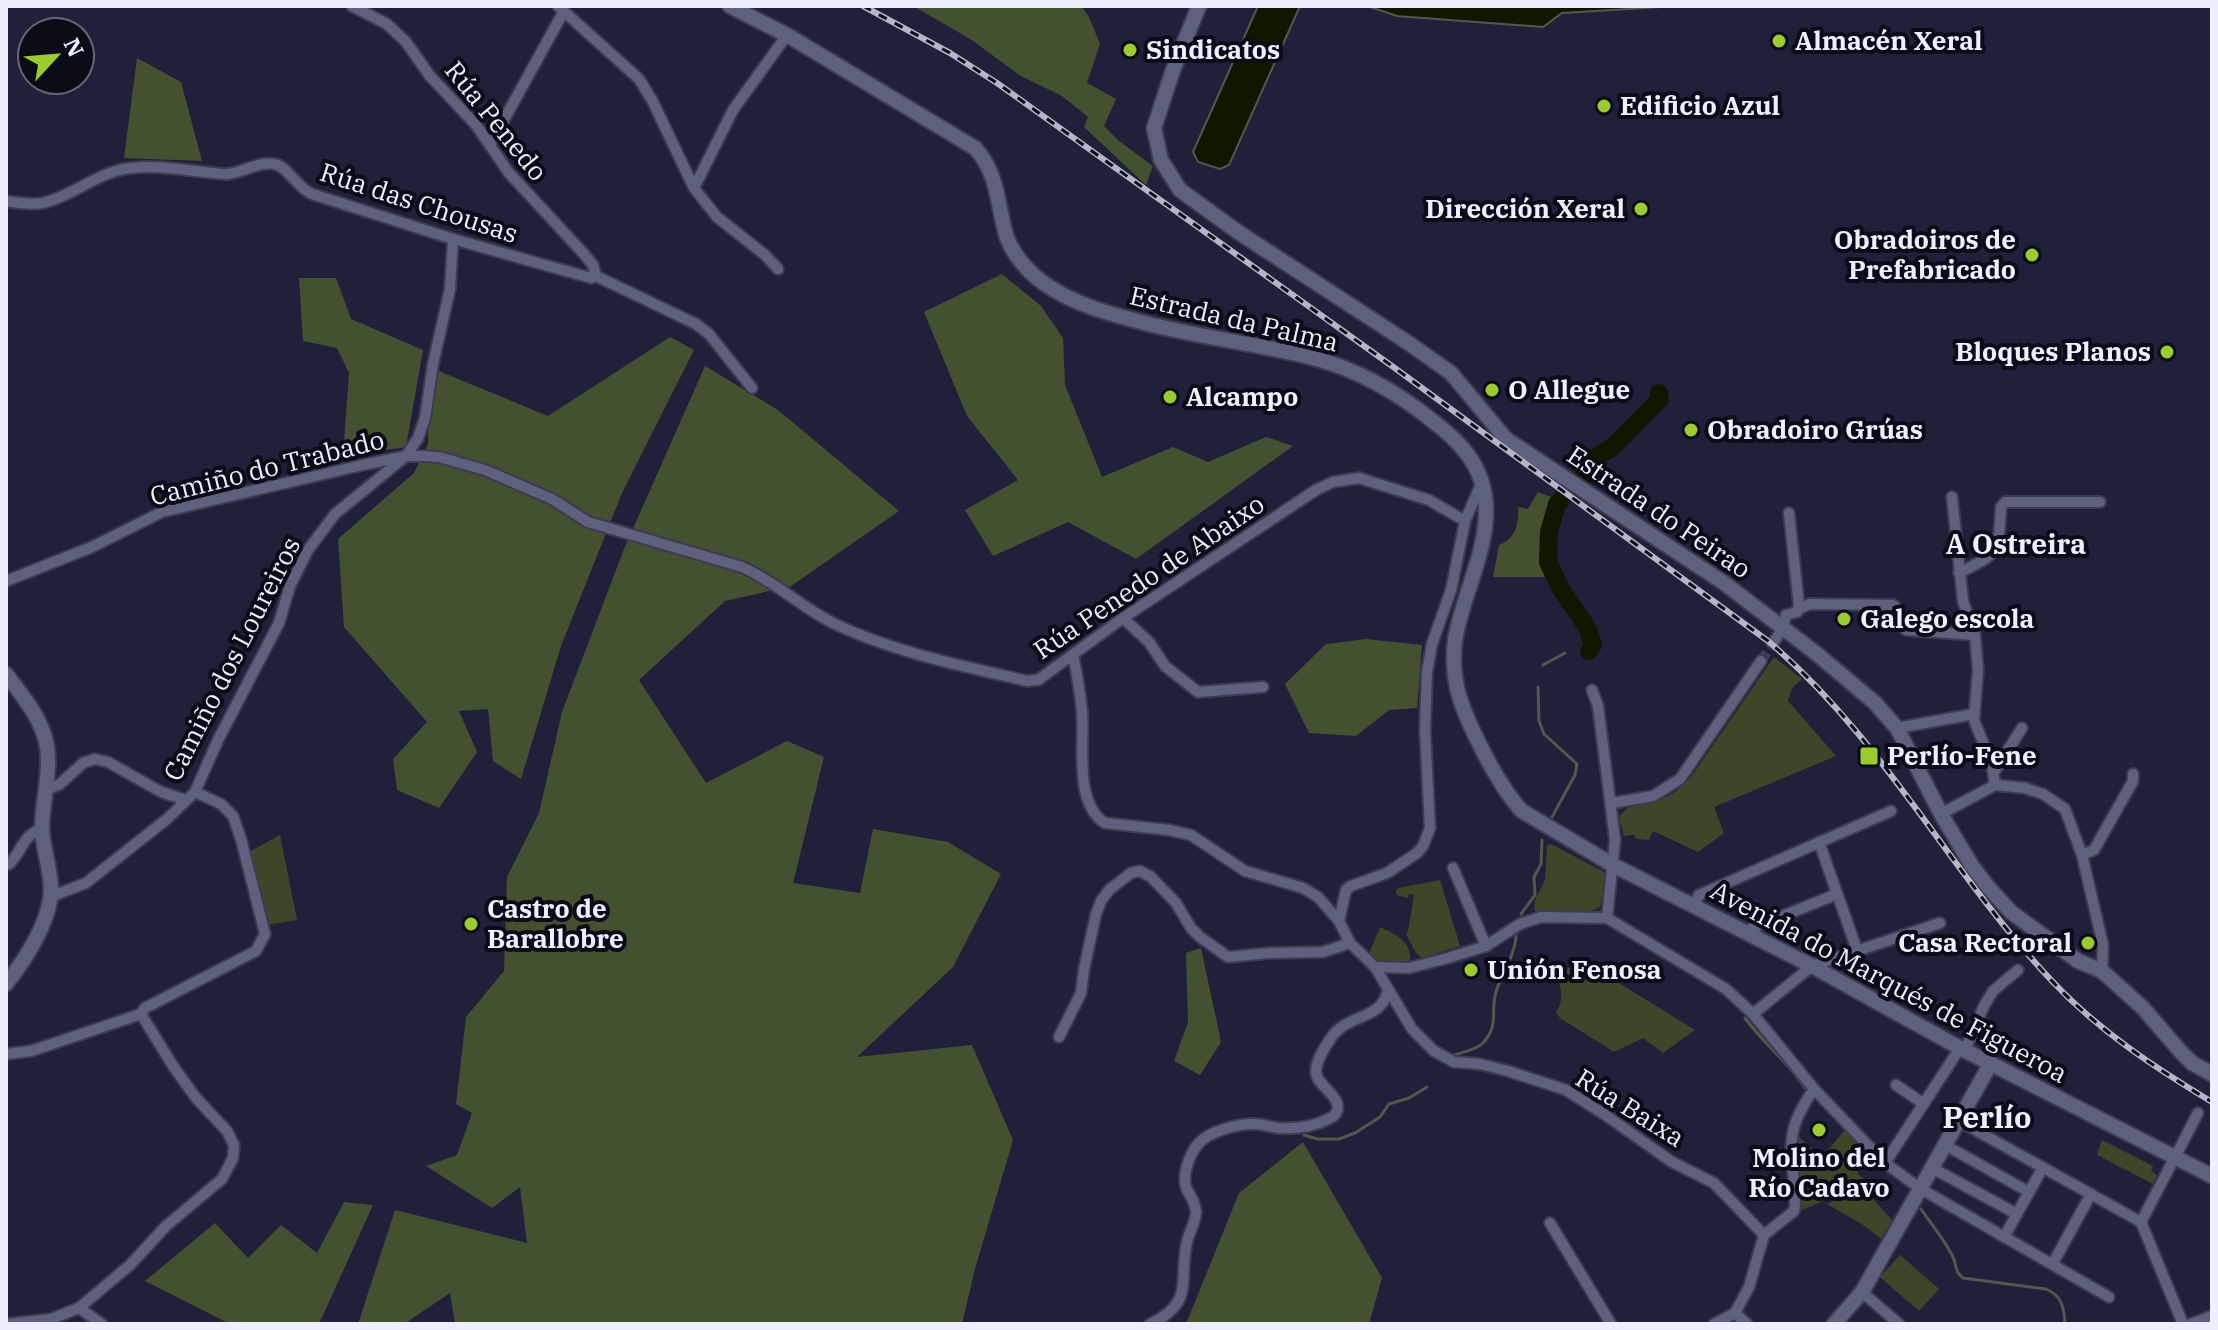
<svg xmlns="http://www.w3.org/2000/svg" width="2218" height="1330" viewBox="0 0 2218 1330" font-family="'IBM Plex Serif',serif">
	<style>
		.green { fill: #3c472a }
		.forest { fill: #445131 }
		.water { fill: #0e1800; stroke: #51584c; stroke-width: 2 }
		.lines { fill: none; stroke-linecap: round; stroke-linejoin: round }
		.stream { stroke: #51584c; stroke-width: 3 }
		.river { stroke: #0e1800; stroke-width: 18 }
		.street-tunnel { stroke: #3e4057; stroke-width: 10; stroke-dasharray: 10 5; stroke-linecap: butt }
		.street-casing { stroke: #3c3c51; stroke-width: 14 }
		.secondary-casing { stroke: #3c3c51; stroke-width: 18 }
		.street { stroke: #5e617e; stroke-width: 10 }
		.secondary { stroke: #5e617e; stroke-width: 14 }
		.rail-casing { stroke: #b4b6c7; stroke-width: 6 }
		.rail { stroke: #0b0c17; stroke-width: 3; stroke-dasharray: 9; stroke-linecap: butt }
		.poi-dot { fill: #9bcb33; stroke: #0b0c17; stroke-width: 3 }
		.labels { text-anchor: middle; stroke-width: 8; stroke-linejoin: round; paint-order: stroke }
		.poi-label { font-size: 26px; font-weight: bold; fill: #edeffd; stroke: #0b0c17; text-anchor: start }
		.street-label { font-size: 26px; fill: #edeffd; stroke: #0b0c17 }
		.neighbourhood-label { font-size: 28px; font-weight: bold; fill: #edeffd; stroke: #0b0c17 }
		.quarter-label { font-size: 30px; font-weight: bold; fill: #edeffd; stroke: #0b0c17 }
	</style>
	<rect width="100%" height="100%" fill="#1f213a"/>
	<g class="green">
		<path d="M1774 657 1802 679 1792 688 1788 701 1836 756 1714 807 1724 833 1698 852 1653 831 1649 840 1636 839 1634 835 1624 836 1619 818C1629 801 1642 806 1659 800 1673 795 1681 787 1691 777Z"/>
		<polygon points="280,835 297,920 267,925 249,852"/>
		<path d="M1551 844 1608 874 1600 907C1583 917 1553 916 1534 910L1535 900 1545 880 1547 845Z"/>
		<polygon points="1440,880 1460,946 1422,958 1416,953 1406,934 1408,931 1414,895 1409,894 1408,898 1397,895 1396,891 1398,888"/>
		<path d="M1380 927C1395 934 1412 941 1410 961L1406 963 1377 961 1368 956Z"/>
		<path d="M1548 965 1594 971 1606 975 1695 1030 1663 1053 1643 1038 1614 1052 1560 1018 1556 1012C1567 996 1559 978 1548 965Z"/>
		<polygon points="1845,1130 1867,1155 1858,1162 1858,1174 1865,1180 1863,1184 1802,1210 1795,1154 1798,1136 1821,1158"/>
		<polygon points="2102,1140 2153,1166 2151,1171 2157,1175 2153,1184 2097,1155"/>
		<polygon points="1862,1187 1892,1220 1881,1239 1865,1226 1827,1204"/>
		<polygon points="1900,1255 1939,1289 1919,1311 1880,1277"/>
	</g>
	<g class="forest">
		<polygon points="913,6 1081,6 1089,17 1100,44 1087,83 1116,99 1104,126 1119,141 1153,166 1146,185 1084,127 1088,117 1062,96 1019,75 972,40"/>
		<polygon points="137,58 181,82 202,161 124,158"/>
		<polygon points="1002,274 1041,306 1063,338 1065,385 1102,477 1173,447 1208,462 1266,437 1293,446 1136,559 1068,522 993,556 965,510 1018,480 967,416 924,312"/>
		<polygon points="299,278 336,278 351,319 423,350 406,447 343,456 349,373 337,348 303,341"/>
		<polygon points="670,337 694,350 622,493 561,646 521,779 493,761 488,709 459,711 477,752 439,808 397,790 393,759 427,722 344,627 338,539 414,473 428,444 429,367 548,416"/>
		<polygon points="705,366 778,410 899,511 791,586 725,601 639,680 706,783 787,741 824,757 793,883 860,893 873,829 948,842 1001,874 953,967 857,1057 972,1045 1013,1140 975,1269 962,1324 455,1324 450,1293 404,1324 358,1324 395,1210 527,1243 520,1187 492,1208 426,1166 457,1155 472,1113 456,1104 466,1017 504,971 507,877 539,813 562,712 624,549"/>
		<path d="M1538 492 1553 498 1542 541 1548 577H1493L1499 545C1516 539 1519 523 1518 507L1528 509Z"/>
		<polygon points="1366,639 1422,645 1417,708 1389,710 1356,736 1309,733 1285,684 1326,644"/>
		<polygon points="1201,948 1221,1042 1200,1075 1174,1061 1188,1022 1186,953"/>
		<polygon points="1303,1142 1382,1278 1369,1324 1186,1324 1239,1193"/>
		<polygon points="344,1202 373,1205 319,1324 230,1324 145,1281 215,1223 248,1258 281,1225 317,1253"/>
	</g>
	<g class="water">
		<polygon points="1258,6 1300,6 1229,165 1220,169 1198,162 1193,152"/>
		<polygon points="1367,6 1678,6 1562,13 1543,27 1397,16"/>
	</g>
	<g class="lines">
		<g class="stream">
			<polyline points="1543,665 1565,653"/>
			<polyline points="1538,687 1539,721 1544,734 1577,764 1575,775 1552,817"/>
			<polyline points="1521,914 1535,895 1534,877 1541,864 1542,840"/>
			<path d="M1745 1018C1763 1043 1788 1062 1805 1088"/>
			<path d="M1454 1055C1463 1052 1476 1050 1483 1043 1499 1025 1491 1014 1495 996 1499 976 1515 957 1516 936"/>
			<polyline points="1304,1135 1317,1139 1339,1139 1355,1133 1380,1117 1389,1104 1409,1098 1427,1087"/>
			<path d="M1921 1209C1931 1224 1944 1239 1952 1255 1957 1264 1954 1271 1963 1278L2046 1289C2062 1296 2064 1307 2065 1324"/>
		</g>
		<polyline class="river" points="1589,651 1593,645 1587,627 1561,589 1548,562 1549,532 1557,504 1586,475 1590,461 1614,446 1660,399 1659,393"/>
		<polyline class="street-tunnel" points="1761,661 1775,640"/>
		<defs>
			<g id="street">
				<polyline points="352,6 387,24 406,42 430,76 476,125 509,173 584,254 593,265 596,276"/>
				<polyline points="558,6 639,79 652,100 694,188 717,217 765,255 778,269"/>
				<polyline points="490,145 564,11"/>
				<polyline points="694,188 733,110 787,35"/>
				<path d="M6 201C18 203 31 205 43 203 69 197 91 178 116 171 141 164 171 168 196 171 206 172 216 174 227 174 242 173 259 161 274 164 288 166 295 186 312 194L453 239 591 278 596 276 696 324 709 334 752 388"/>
				<polyline points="1952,497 1963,601 1975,635 1978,670 1974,720 1992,765 1995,785"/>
				<path d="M1959 573C2001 552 1998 553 2001 507L2005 502H2100"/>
				<path d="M6 581 92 547 162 512 358 466 406 456H423L439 457 485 470 552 499 588 522 742 567C776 582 803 609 837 625 897 653 963 666 1027 681L1038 680 1123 618 1316 490 1333 482 1359 478 1429 500 1465 521"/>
				<path d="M1799 609 1810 604 1893 605C1903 612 1899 622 1906 630L1975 635"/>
				<polyline points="1123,618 1149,642 1165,666 1198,692 1263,687"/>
				<polyline points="1775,640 1783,628 1786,615 1797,612 1799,606 1789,513"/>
				<path d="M1073 655C1077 674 1080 692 1082 711 1085 742 1073 803 1105 823L1169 830 1191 835 1245 871 1303 888 1318 897 1339 921 1350 943 1375 967 1412 1029 1434 1051 1454 1062 1480 1064 1508 1071 1566 1090 1604 1114 1672 1162 1714 1183 1764 1235"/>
				<polyline points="1592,690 1598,706 1615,840 1607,918"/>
				<polyline points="1897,728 1974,714"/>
				<polyline points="1994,772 2022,728"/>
				<polyline points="46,790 60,784 83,763 95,759 108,762 161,792 186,800"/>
				<polyline points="1612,803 1653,796 1680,779 1761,661"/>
				<polyline points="1941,814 1995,785 2025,788 2043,794 2065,809 2082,855 2103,945 2102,971"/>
				<polyline points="1819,842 1857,950"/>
				<polyline points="2082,855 2094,850 2133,781 2133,774"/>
				<path d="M6 864H9C22 852 23 834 42 829"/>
				<polyline points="1453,868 1486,946"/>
				<polyline points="50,897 86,883 167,819 195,792 218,740 279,623 290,586 308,550 335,514 406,456 418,438 425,418 433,364 450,289 453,239"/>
				<polyline points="1693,907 1699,895 1891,811"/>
				<polyline points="1339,921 1346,890 1351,886 1387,873 1417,853 1423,846 1430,828 1425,730 1427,672 1432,644 1451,590 1465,521 1481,484"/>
				<polyline points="1743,932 1837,894"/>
				<polyline points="1375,967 1409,968 1448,958 1486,946 1520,924 1541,917 1607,918 1726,989 1753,1014 1814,1089 1885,1163 1921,1189 2109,1297"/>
				<polyline points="1753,1014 1812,966 1940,923"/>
				<polyline points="1059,1037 1081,993 1084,969 1096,914 1101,901 1109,890 1131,873 1140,871 1151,877 1176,903 1191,928 1200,937 1228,957 1269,953 1323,952 1350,943"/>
				<polyline points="1965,1050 1984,1006 1993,991 2018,970"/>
				<polyline points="6,1054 31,1051 141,1014"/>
				<polyline points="1896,1085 1924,1104"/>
				<polyline points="1959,1121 2141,1222"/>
				<polyline points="1945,1145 2029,1192"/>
				<polyline points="1885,1163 1960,1048"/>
				<polyline points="1932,1168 2017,1214"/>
				<polyline points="1550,1223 1611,1324"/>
				<polyline points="2004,1237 2042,1169"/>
				<polyline points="2053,1263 2091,1194"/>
				<polyline points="1862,1292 1899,1324"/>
				<polyline points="79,1308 102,1324"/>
				<path d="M1735 1313 1749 1287 1764 1235 1794 1211C1797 1198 1794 1187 1793 1173 1788 1136 1793 1119 1814 1089"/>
				<polyline points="7,1324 51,1319 79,1308 130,1265 166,1226 222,1179 233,1158 234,1145 227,1131 196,1098 173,1066 141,1014 145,1008 256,951 265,934 241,839 233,816 221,804 195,792"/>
				<path d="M1150 1324C1196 1302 1178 1281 1187 1242 1189 1232 1196 1222 1196 1212 1195 1203 1192 1198 1187 1190 1181 1177 1189 1155 1198 1144 1209 1131 1237 1124 1254 1124 1263 1124 1270 1127 1278 1128 1294 1129 1312 1127 1326 1120 1330 1118 1334 1117 1336 1113 1345 1097 1315 1086 1316 1071 1316 1060 1325 1047 1331 1038 1347 1013 1383 1021 1388 989"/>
				<polyline points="1714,1324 1735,1313 1747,1324"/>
				<polyline points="2183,1324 2141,1222 2198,1113"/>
				<polyline points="2191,1324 2212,1316"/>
			</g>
			<g id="secondary">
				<path d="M730 6 787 35 975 148C999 174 997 206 1007 238 1014 256 1029 273 1045 284 1075 305 1110 314 1145 323 1202 338 1261 344 1317 359 1357 370 1396 392 1429 418 1443 429 1457 440 1468 455 1511 514 1465 579 1455 640 1453 655 1454 674 1457 688 1465 721 1499 787 1522 811L1613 865 1812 966 1960 1048 2212 1176"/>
				<polyline points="1199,6 1173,70 1154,128 1161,160 1180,190 1238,232 1410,344 1451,373 1506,439 1724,583 1817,654 1874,702 1897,728 1941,814 1972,866 1989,888 2011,912 2052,942 2078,961 2102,971 2143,1008 2180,1051 2192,1063 2212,1074"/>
				<path d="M6 674C26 701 49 726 48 761 48 784 42 807 42 829 43 849 51 870 51 890 50 922 25 960 6 984"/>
				<polyline points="1834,1324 1862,1292 1991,1063"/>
			</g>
		</defs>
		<use href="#street" class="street-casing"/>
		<use href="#secondary" class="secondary-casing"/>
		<use href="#street" class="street"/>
		<use href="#secondary" class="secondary"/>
		<defs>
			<path id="rail" d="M863 6 950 53 997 83 1392 366 1768 641C1883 738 1950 873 2052 981 2099 1031 2154 1067 2212 1102"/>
		</defs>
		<use href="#rail" class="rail-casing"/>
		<use href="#rail" class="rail"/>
	</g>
	<g class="poi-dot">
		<circle cx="1779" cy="41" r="8"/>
		<circle cx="1130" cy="50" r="8"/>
		<circle cx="1604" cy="106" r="8"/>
		<circle cx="1641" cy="209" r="8"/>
		<circle cx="2032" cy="255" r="8"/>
		<circle cx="2167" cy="352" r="8"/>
		<circle cx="1492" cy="390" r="8"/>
		<circle cx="1170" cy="397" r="8"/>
		<circle cx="1691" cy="430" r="8"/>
		<circle cx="1844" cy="619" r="8"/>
		<rect x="1859" y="746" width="20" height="20" rx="4"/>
		<circle cx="471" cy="924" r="8"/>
		<circle cx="2088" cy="943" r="8"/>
		<circle cx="1471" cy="970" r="8"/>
		<circle cx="1819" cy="1130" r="8"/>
	</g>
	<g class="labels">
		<g class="poi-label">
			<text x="1795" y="50">Almacén Xeral</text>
			<text x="1146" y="59">Sindicatos</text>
			<text x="1620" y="115">Edificio Azul</text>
			<text x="1625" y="218" text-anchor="end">Dirección Xeral</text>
			<text x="2016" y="249" text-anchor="end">Obradoiros de<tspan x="2016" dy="30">Prefabricado</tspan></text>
			<text x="2151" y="361" text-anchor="end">Bloques Planos</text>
			<text x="1508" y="399">O Allegue</text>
			<text x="1186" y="406">Alcampo</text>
			<text x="1707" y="439">Obradoiro Grúas</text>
			<text x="1860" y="628">Galego escola</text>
			<text x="1887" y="765">Perlío-Fene</text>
			<text x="487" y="918">Castro de<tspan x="487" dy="30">Barallobre</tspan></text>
			<text x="2072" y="952" text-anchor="end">Casa Rectoral</text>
			<text x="1487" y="979">Unión Fenosa</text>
			<text x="1819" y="1167" text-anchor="middle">Molino del<tspan x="1819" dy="30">Río Cadavo</tspan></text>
		</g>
		<g class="street-label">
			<text transform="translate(496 121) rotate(51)" y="9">Rúa Penedo</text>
			<text transform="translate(419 203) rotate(18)" y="9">Rúa das Chousas</text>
			<text transform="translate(1234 319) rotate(13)" y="9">Estrada da Palma</text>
			<text transform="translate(267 468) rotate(-14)" y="9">Camiño do Trabado</text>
			<text transform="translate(1659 512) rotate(34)" y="9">Estrada do Peirao</text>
			<text transform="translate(1149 577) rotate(-34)" y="9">Rúa Penedo de Abaixo</text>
			<text transform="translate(232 659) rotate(-63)" y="9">Camiño dos Loureiros</text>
			<text transform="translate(1889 982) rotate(28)" y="9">Avenida do Marqués de Figueroa</text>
			<text transform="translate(1630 1108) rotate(32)" y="9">Rúa Baixa</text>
		</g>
		<g class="neighbourhood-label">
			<text x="2016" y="554">A Ostreira</text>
		</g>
		<g class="quarter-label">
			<text x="1987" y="1128">Perlío</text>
		</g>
	</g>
	<rect width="2218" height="1330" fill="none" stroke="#edeffd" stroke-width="16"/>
	<g transform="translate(56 56) rotate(64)"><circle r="38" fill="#0b0c17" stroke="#656773" stroke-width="2"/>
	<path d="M0-6L14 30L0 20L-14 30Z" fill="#9bcb33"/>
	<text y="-12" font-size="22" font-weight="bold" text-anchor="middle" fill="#edeffd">N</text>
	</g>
</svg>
